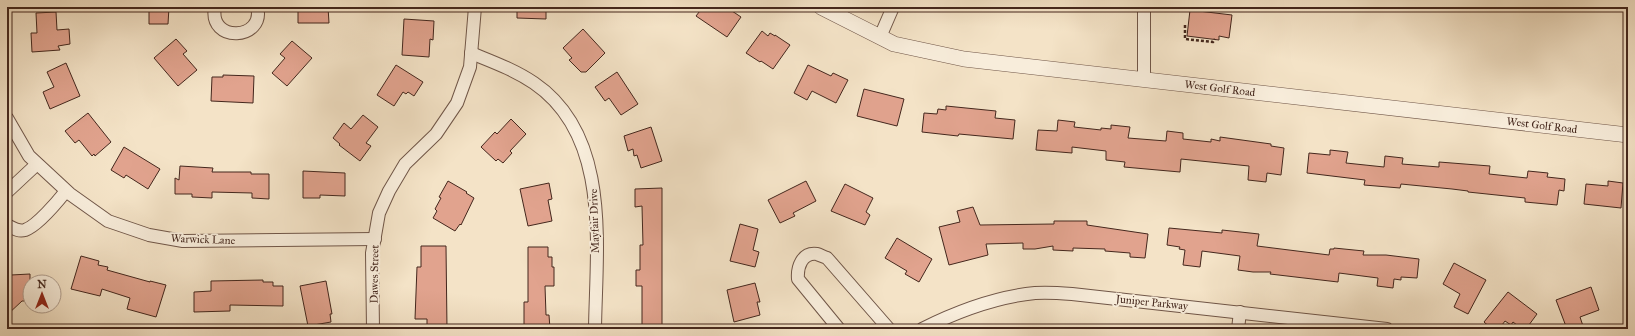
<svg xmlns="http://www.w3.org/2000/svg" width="1635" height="336" viewBox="0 0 1635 336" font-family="'IM FELL Great Primer',serif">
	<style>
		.building { fill: #e1a38e; stroke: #44271d }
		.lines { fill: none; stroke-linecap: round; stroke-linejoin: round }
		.minor-casing { stroke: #705648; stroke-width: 14 }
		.tertiary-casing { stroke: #705648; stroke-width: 16 }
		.path { stroke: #44271d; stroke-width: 2.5; stroke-dasharray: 3 2; stroke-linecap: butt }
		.minor { stroke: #f8eddb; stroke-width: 12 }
		.tertiary { stroke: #f8eddb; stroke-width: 15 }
		.labels { text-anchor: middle; stroke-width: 4; stroke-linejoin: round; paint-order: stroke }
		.street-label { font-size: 11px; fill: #44271d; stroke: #f8eddb }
	</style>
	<rect width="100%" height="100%" fill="#f4e3c7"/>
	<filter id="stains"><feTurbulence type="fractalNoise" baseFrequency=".005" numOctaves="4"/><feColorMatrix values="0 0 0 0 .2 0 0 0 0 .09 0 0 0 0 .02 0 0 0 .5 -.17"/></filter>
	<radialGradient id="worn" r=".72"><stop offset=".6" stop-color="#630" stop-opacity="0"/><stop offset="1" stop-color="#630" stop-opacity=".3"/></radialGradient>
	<g class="building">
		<polygon points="149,7 169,7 168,24 149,24"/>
		<polygon points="298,7 328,7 329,23 298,23"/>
		<polygon points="517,7 546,7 546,19 517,18"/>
		<polygon points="703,7 726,7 741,17 727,37 696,16"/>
		<polygon points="1190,10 1232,15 1229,38 1219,36 1219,40 1187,36"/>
		<polygon points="56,12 57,30 69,29 70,44 58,46 60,50 32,52 31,33 37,33 36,13"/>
		<polygon points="404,19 434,21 433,40 430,39 429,57 402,55"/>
		<polygon points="583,29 605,53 586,72 581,72 569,60 572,58 563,48"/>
		<polygon points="762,31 768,36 770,33 775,36 775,35 790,45 773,69 761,61 760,62 746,53"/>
		<polygon points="176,39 187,51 183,54 197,70 178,86 154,58"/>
		<polygon points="292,41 312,58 287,86 272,73 285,58 280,54"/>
		<polygon points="66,63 80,96 50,109 43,92 54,87 47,72"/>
		<polygon points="396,65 423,82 414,96 408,92 406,94 403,92 394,106 377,95"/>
		<polygon points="808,65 831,76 833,73 848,80 836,103 812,91 807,100 794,93"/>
		<polygon points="617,72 638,104 621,115 609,98 605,101 595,87"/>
		<polygon points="223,75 254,76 253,103 211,101 212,77 223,77"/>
		<polygon points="864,89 904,99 897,126 857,116"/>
		<polygon points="946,106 996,111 995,118 1015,120 1013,139 959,134 958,136 922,132 924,113 937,114 938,109 946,110"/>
		<polygon points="88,113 111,142 95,156 94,154 92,156 79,140 75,143 65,131"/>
		<polygon points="363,115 378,127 366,143 371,146 360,161 339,145 340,144 333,138 344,123 351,129"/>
		<polygon points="511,119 526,134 510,151 512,153 503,163 498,159 496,161 481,147 495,132 497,134"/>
		<polygon points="1058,120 1075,122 1074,127 1101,130 1101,128 1111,129 1111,125 1130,127 1128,138 1166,141 1167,131 1183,133 1183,139 1211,142 1211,139 1220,141 1220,137 1271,144 1271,146 1284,148 1281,175 1267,173 1266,182 1248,180 1249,166 1181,159 1180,172 1124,167 1125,162 1106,160 1106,151 1072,147 1072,153 1036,150 1038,130 1057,131"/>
		<polygon points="651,127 662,161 641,168 637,155 634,156 633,149 628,151 624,136"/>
		<polygon points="124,147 160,169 148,189 126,175 124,178 111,170"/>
		<polygon points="1330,150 1348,152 1346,163 1384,167 1385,156 1403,158 1402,164 1439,167 1439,162 1490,166 1489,174 1527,178 1528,171 1548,173 1547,177 1565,179 1564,191 1559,190 1557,205 1525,202 1525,198 1468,192 1468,191 1452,189 1401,184 1400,188 1364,185 1365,180 1307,173 1309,153 1330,155"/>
		<polygon points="180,166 213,168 212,172 251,172 251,174 269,174 269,199 252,198 252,193 212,192 212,198 192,197 192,194 175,194 175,178 179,180"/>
		<polygon points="303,171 345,173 345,196 320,195 320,198 303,198"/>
		<polygon points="448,181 467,192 466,193 474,198 461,225 460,224 455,231 433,218 437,211 435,209 441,198 439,197"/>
		<polygon points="806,181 816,201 793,213 795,216 780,223 768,200"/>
		<polygon points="1608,181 1623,183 1621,208 1584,204 1586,184 1608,186"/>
		<polygon points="549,183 552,199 548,200 552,221 528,226 520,189"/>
		<polygon points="845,184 873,198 866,212 870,215 865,225 831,211"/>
		<polygon points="662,188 662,329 642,329 642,286 636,286 636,270 640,270 640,245 643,245 642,206 635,207 635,189"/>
		<polygon points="973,207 980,225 1054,224 1054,221 1087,221 1087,225 1148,234 1145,258 1130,257 1130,253 1105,251 1105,249 1073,248 1073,251 1053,250 1053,246 1035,249 1023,249 1023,243 986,244 988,255 949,265 939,227 960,222 957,211"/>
		<polygon points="740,224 758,229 753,250 759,252 755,267 730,261"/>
		<polygon points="1169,228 1222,233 1222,230 1259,234 1257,246 1329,255 1330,249 1334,249 1334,248 1364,251 1363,255 1386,255 1419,259 1417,278 1401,277 1401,280 1394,279 1393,288 1377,286 1378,278 1339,273 1338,282 1270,274 1271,272 1253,272 1238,270 1240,256 1202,251 1200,267 1183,265 1185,250 1179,249 1180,247 1167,245"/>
		<polygon points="897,238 932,259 919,282 905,274 907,271 885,258"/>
		<polygon points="421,246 446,246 447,329 427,329 427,319 415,319 417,267 421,267"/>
		<polygon points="528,247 548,247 548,257 552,257 552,267 554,267 554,286 545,286 546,315 549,315 550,329 524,329 524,302 528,302"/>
		<polygon points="81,256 99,261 98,265 108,267 107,270 150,282 150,281 166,285 156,317 127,309 130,298 102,289 100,296 71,289"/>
		<polygon points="1454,263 1486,280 1468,314 1454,307 1460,294 1443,284"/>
		<polygon points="30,274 30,301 22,301 7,315 7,277 11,277 11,275"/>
		<polygon points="263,280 263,282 273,282 273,286 283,286 283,306 230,305 230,311 194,312 194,292 211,291 211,281"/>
		<polygon points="326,281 332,314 330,314 331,322 308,326 300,286"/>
		<polygon points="755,283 760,302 757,302 760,315 734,322 727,290"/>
		<polygon points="1591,287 1599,310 1580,317 1584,329 1567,329 1556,300"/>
		<polygon points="1508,292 1537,314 1526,329 1522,329 1513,322 1511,325 1505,321 1499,329 1492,329 1484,322"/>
	</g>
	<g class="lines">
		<defs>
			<g id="minor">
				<path d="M215 7C208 44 266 40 257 7"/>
				<polyline points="880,37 893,7"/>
				<path d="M471 53C493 62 515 70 534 83 612 136 596 248 595 329"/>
				<polyline points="1144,79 1144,7"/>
				<polyline points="7,118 29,156 70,194 108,221 149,235 183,241 375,239"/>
				<polyline points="7,192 37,164"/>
				<path d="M7 225C13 228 18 232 25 230 37 226 58 201 66 191"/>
				<polyline points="373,329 372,253 379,213 389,191 405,164 436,134 457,103 470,67 475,7"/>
				<path d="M839 329 798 279C797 267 802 252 817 254 820 255 824 257 827 258L889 329"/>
				<path d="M922 329C958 311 995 297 1035 293 1047 292 1060 293 1072 294L1387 329"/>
				<polyline points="1238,329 1240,312"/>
			</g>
			<polyline id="tertiary" points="821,7 894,44 964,59 1628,135"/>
		</defs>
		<use href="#minor" class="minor-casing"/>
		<use href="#tertiary" class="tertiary-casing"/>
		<polyline class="path" points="1185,25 1185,39 1213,42 1215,39"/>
		<use href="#minor" class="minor"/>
		<use href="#tertiary" class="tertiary"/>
	</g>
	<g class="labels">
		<g class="street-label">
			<text transform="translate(1220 88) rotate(7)" y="4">West Golf Road</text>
			<text transform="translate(1542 125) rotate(7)" y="4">West Golf Road</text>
			<text transform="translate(594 221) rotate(-92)" y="4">Mayfair Drive</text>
			<text transform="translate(203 239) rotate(2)" y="4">Warwick Lane</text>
			<text transform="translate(374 274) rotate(-89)" y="4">Dawes Street</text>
			<text transform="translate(1152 302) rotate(6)" y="4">Juniper Parkway</text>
		</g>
	</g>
	<rect width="1635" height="336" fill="none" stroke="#f4e3c7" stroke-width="24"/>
	<rect x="8" y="8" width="1619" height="320" fill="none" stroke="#44271d" stroke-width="2"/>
	<rect x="12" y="12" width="1611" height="312" fill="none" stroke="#44271d"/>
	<g transform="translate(42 294)"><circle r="19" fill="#f8eddb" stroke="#b09e8f"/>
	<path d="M0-3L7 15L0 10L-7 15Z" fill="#8f2418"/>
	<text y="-6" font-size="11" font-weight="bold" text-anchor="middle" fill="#44271d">N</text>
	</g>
	<rect width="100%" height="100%" filter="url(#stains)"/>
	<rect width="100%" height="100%" fill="url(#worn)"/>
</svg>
